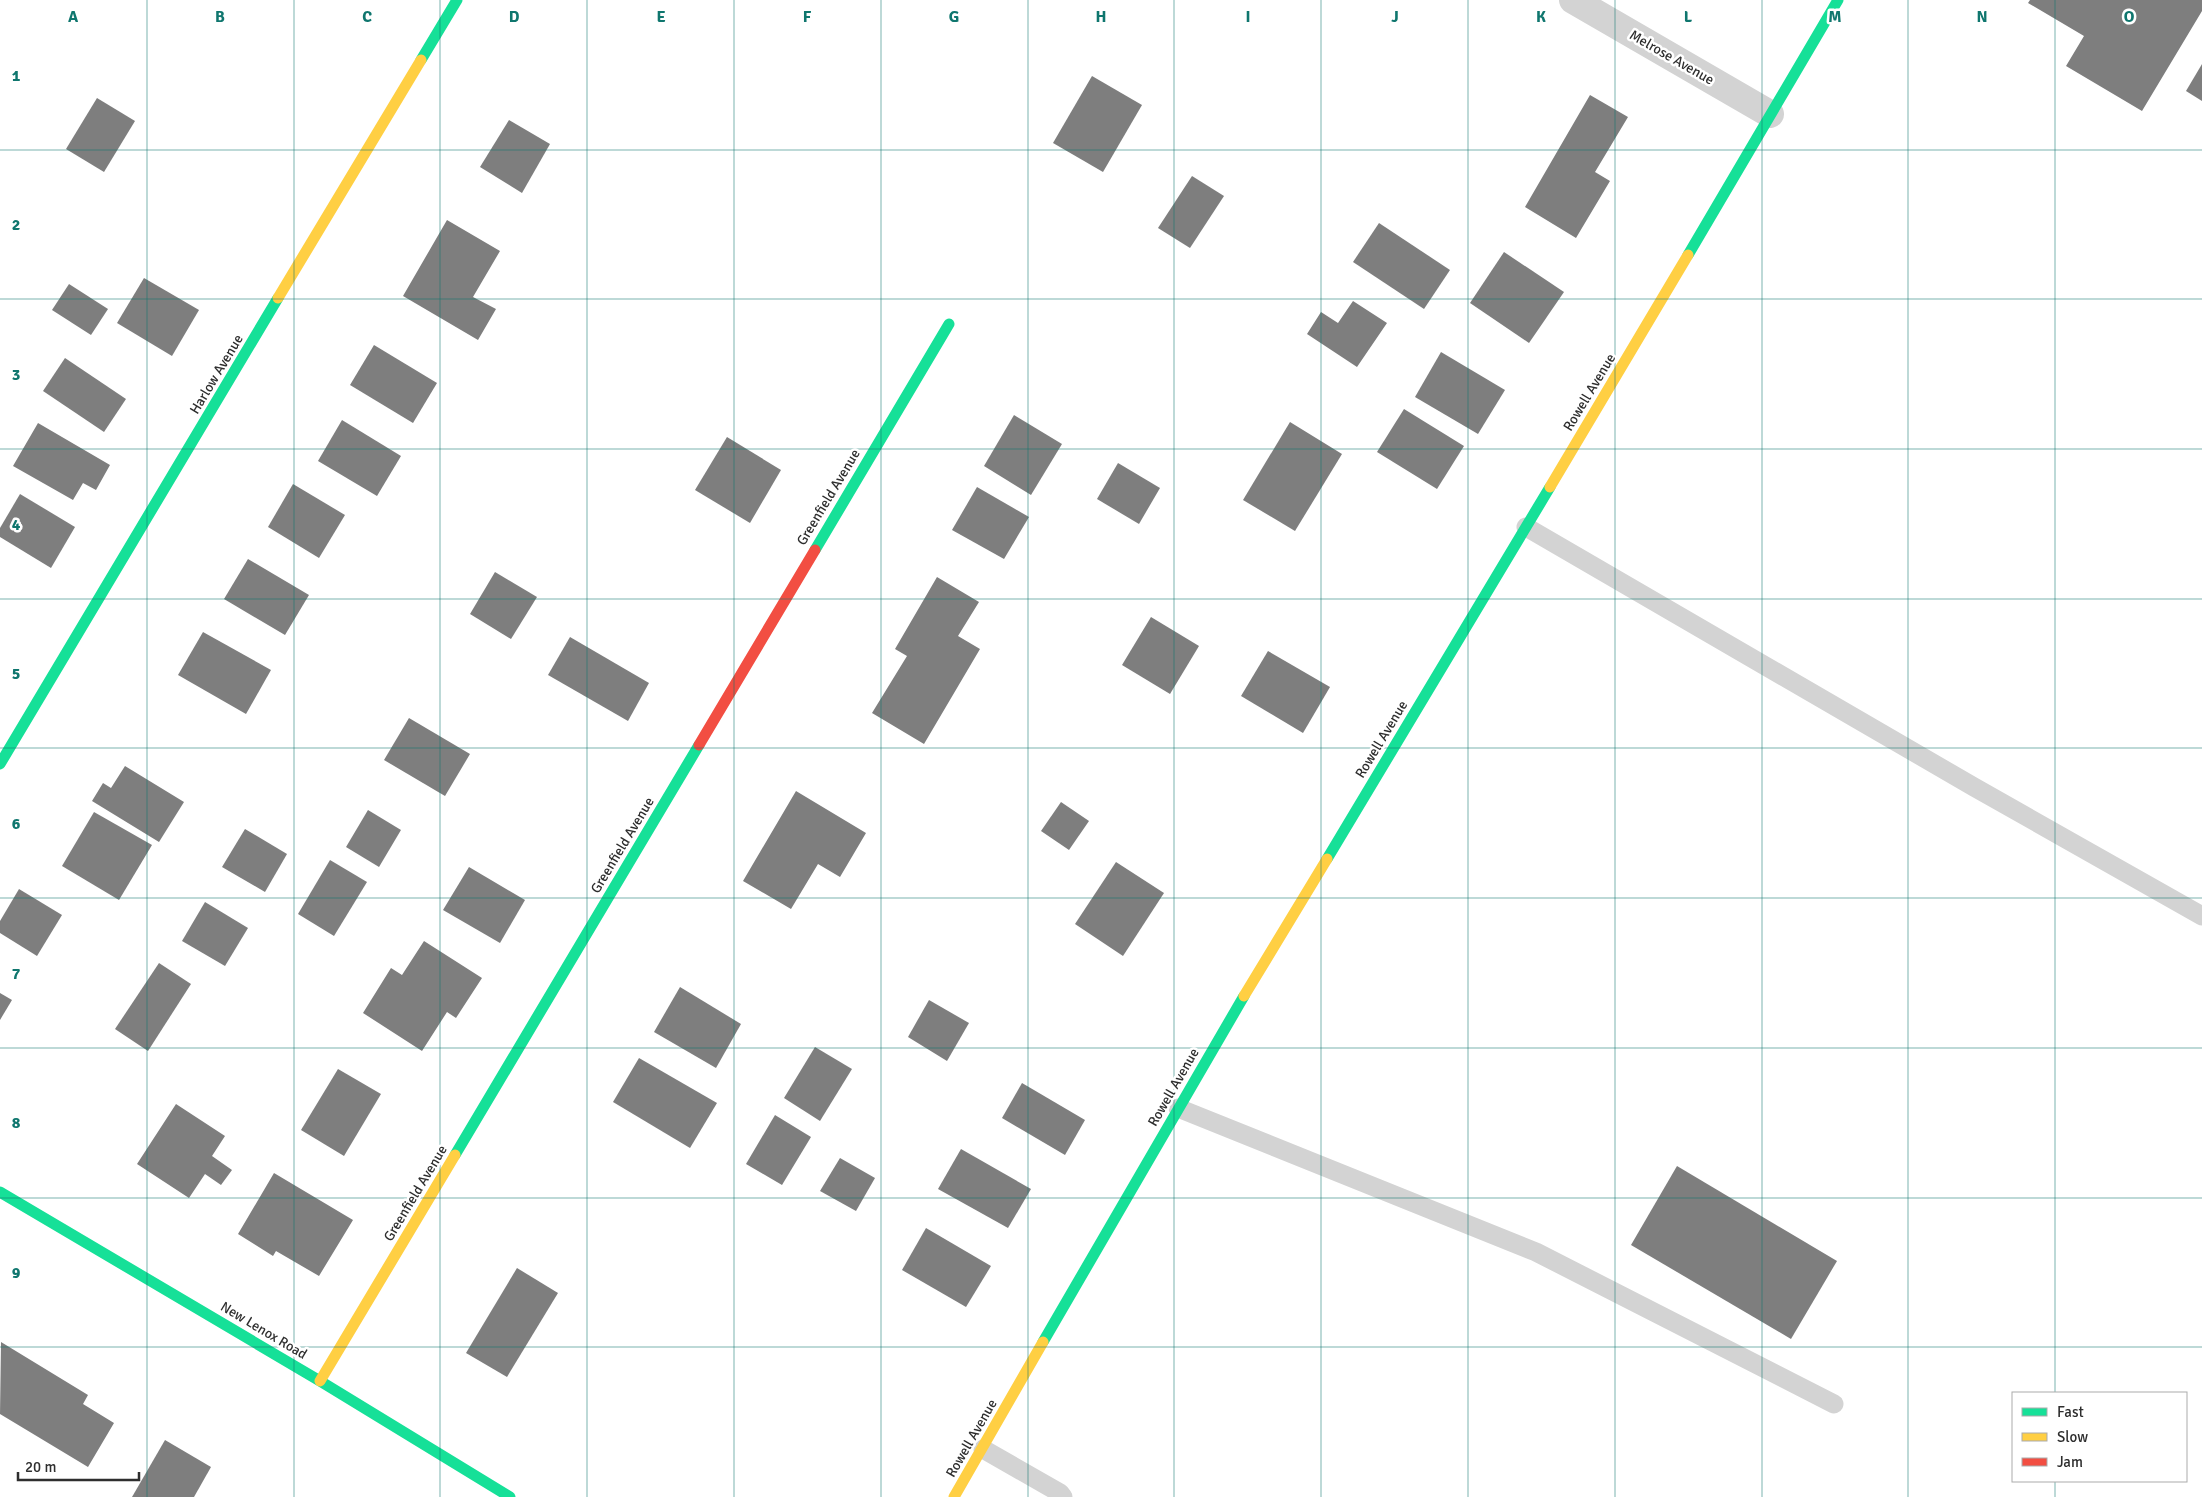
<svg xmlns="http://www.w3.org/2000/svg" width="2202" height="1497" viewBox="0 0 2202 1497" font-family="Signika,sans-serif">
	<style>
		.building { fill: #7e7e7e }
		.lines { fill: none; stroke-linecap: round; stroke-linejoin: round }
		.lane { stroke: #d3d3d3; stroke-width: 19 }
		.street { stroke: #d3d3d3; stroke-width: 28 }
		.fast { stroke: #16e098; stroke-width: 11 }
		.slow { stroke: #ffcf43; stroke-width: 11 }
		.jam { stroke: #f24e42; stroke-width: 11 }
		.grid { fill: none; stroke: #0f766e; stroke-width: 1; stroke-opacity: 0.55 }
		.labels { text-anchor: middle; stroke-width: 5; stroke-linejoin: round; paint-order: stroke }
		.street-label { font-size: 14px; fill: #2e2e2e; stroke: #fff }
		.grid-label { font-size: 16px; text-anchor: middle; font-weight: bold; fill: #0f766e; stroke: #fff; stroke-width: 5; stroke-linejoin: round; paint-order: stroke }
	</style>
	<rect width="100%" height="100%" fill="#fff"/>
	<g class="building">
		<polygon points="2030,0 2202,0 2202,11 2142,111 2066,66 2084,36 2028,3"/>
		<polygon points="2202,64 2202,101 2186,91"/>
		<polygon points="1092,76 1142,105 1103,172 1053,143"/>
		<polygon points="1590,95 1628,117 1595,172 1610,181 1576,238 1525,207"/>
		<polygon points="97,98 135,121 104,172 66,149"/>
		<polygon points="509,120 550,144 522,193 480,167"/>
		<polygon points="1192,176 1224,196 1190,248 1158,228"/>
		<polygon points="447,220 500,251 473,297 496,309 478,340 403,296"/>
		<polygon points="1379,223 1450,270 1424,309 1353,262"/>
		<polygon points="1504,252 1564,292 1529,343 1470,303"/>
		<polygon points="144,278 199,310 172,356 117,323"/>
		<polygon points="69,284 108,309 91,335 52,310"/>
		<polygon points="1353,301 1387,323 1357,367 1307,334 1321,312 1338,323"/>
		<polygon points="374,345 437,383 413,423 350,385"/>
		<polygon points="1441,352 1505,390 1478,434 1415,397"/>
		<polygon points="65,358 126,399 104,432 43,391"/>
		<polygon points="1404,409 1464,446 1437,489 1377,452"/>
		<polygon points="1014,415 1062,444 1031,495 984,466"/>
		<polygon points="342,420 401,456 377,496 318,461"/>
		<polygon points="1290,422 1342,454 1295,531 1243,500"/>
		<polygon points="38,423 110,465 96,490 83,483 73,500 13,466"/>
		<polygon points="727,437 781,470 750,523 695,490"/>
		<polygon points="1118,463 1160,488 1139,524 1097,499"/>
		<polygon points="293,484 345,515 319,558 268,527"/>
		<polygon points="977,487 1029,517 1004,559 952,530"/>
		<polygon points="20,494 75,527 51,568 0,537 0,528"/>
		<polygon points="248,559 309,595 285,635 224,599"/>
		<polygon points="495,572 537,597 511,639 470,614"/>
		<polygon points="937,577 979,602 958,636 980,649 924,744 872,713 907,656 895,649"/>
		<polygon points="1151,617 1199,646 1170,694 1122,665"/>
		<polygon points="203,632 271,670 246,714 178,675"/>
		<polygon points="570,637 649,683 628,721 548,675"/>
		<polygon points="1268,651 1330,687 1303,733 1241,696"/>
		<polygon points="409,718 470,754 445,796 384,760"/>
		<polygon points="125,766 184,802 159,842 92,801 103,783 111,788"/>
		<polygon points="796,791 866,833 840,877 818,864 791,909 743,881"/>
		<polygon points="1061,802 1089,821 1069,850 1041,831"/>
		<polygon points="368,810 401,830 379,867 346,847"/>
		<polygon points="94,812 152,845 119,900 62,866"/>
		<polygon points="245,829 287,854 265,892 222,867"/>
		<polygon points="330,860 367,882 334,936 298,914"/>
		<polygon points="1116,862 1164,893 1123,956 1075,924"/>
		<polygon points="469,867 525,900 500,943 443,910"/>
		<polygon points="19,889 62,915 37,956 0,933 0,921"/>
		<polygon points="205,902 248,928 225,966 182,941"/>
		<polygon points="424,941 482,978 456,1018 447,1012 422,1051 363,1013 391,968 402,975"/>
		<polygon points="159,963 191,984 148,1051 115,1029"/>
		<polygon points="680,987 741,1024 716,1068 654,1032"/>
		<polygon points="0,993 12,1000 0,1020"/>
		<polygon points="929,1000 969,1023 947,1061 908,1037"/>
		<polygon points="815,1047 852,1069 820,1121 784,1098"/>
		<polygon points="639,1058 717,1103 690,1148 613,1102"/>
		<polygon points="338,1069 381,1094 344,1156 301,1130"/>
		<polygon points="1022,1083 1085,1120 1065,1155 1002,1118"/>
		<polygon points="176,1104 225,1136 212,1156 232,1170 221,1185 205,1174 189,1198 137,1164"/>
		<polygon points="775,1115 811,1137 782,1185 746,1164"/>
		<polygon points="961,1149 1031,1189 1008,1228 938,1189"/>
		<polygon points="840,1158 875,1178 856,1211 820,1191"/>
		<polygon points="1677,1166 1837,1261 1791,1339 1631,1245"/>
		<polygon points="274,1173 353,1220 319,1276 276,1251 273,1256 238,1234"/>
		<polygon points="926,1228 991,1266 966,1307 902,1270"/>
		<polygon points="517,1268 558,1293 507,1377 466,1353"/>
		<polygon points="1,1342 88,1395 83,1404 114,1423 88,1467 0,1414"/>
		<polygon points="165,1440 211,1467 194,1497 132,1497"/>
	</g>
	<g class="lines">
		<g class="lane">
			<polyline points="1526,527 1974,787 2202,916"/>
			<polyline points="1178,1108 1536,1252 1834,1404"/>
			<polyline points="983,1449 1060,1493 1063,1497"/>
		</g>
		<polyline class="street" points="1573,0 1770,114"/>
		<g class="fast">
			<polyline points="421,60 457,0"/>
			<polyline points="1688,255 1838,0"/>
			<polyline points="815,550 949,324"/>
			<polyline points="0,764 278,298"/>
			<polyline points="1327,859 1550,487"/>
			<polyline points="455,1155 699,745"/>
			<polyline points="0,1192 320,1381 510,1497"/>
			<polyline points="1043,1342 1244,996"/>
		</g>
		<g class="slow">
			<polyline points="278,298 421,60"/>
			<polyline points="1550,487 1688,255"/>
			<polyline points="1244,996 1327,859"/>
			<polyline points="320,1381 455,1155"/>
			<polyline points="954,1497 1043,1342"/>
		</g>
		<polyline class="jam" points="699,745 815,550"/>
	</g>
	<path class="grid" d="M147 0V1497M294 0V1497M440 0V1497M587 0V1497M734 0V1497M881 0V1497M1028 0V1497M1174 0V1497M1321 0V1497M1468 0V1497M1615 0V1497M1762 0V1497M1908 0V1497M2055 0V1393M0 150H2202M0 299H2202M0 449H2202M0 599H2202M0 748H2202M0 898H2202M0 1048H2202M0 1198H2202M0 1347H2202M2055 1481V1497"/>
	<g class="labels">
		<g class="street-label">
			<text transform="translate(1672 57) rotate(30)" y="5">Melrose Avenue</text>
			<text transform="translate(216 374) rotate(-59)" y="5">Harlow Avenue</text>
			<text transform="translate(1589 392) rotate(-59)" y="5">Rowell Avenue</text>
			<text transform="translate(828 497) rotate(-59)" y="5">Greenfield Avenue</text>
			<text transform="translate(1381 739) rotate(-59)" y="5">Rowell Avenue</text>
			<text transform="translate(622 845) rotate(-59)" y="5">Greenfield Avenue</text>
			<text transform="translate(1173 1087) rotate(-60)" y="5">Rowell Avenue</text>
			<text transform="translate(415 1193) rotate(-59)" y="5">Greenfield Avenue</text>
			<text transform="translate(264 1330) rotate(31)" y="5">New Lenox Road</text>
			<text transform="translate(971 1438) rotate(-60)" y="5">Rowell Avenue</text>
		</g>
	</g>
	<g class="grid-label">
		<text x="73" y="22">A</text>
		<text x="220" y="22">B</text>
		<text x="367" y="22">C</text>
		<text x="514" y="22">D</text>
		<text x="661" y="22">E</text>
		<text x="807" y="22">F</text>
		<text x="954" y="22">G</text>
		<text x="1101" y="22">H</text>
		<text x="1248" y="22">I</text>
		<text x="1395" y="22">J</text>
		<text x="1541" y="22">K</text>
		<text x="1688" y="22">L</text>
		<text x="1835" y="22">M</text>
		<text x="1982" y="22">N</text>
		<text x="2129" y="22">O</text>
		<text x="16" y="81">1</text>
		<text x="16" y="230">2</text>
		<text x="16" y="380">3</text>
		<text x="16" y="530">4</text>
		<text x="16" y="679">5</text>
		<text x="16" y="829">6</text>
		<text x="16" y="979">7</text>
		<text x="16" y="1128">8</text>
		<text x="16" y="1278">9</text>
	</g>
	<rect x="2012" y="1392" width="175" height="90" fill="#ffffff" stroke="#ababab"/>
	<rect x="2022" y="1408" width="25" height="8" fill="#16e098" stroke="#ababab"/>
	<text x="2057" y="1417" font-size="15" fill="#2e2e2e">Fast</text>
	<rect x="2022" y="1433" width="25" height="8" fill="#ffcf43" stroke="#ababab"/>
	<text x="2057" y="1442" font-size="15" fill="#2e2e2e">Slow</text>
	<rect x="2022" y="1458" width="25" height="8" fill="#f24e42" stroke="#ababab"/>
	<text x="2057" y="1467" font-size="15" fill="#2e2e2e">Jam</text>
	<path d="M18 1472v8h121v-8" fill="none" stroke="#2e2e2e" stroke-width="2.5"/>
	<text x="25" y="1472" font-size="15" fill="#2e2e2e" stroke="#ffffff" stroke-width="4" paint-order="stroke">20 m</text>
</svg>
